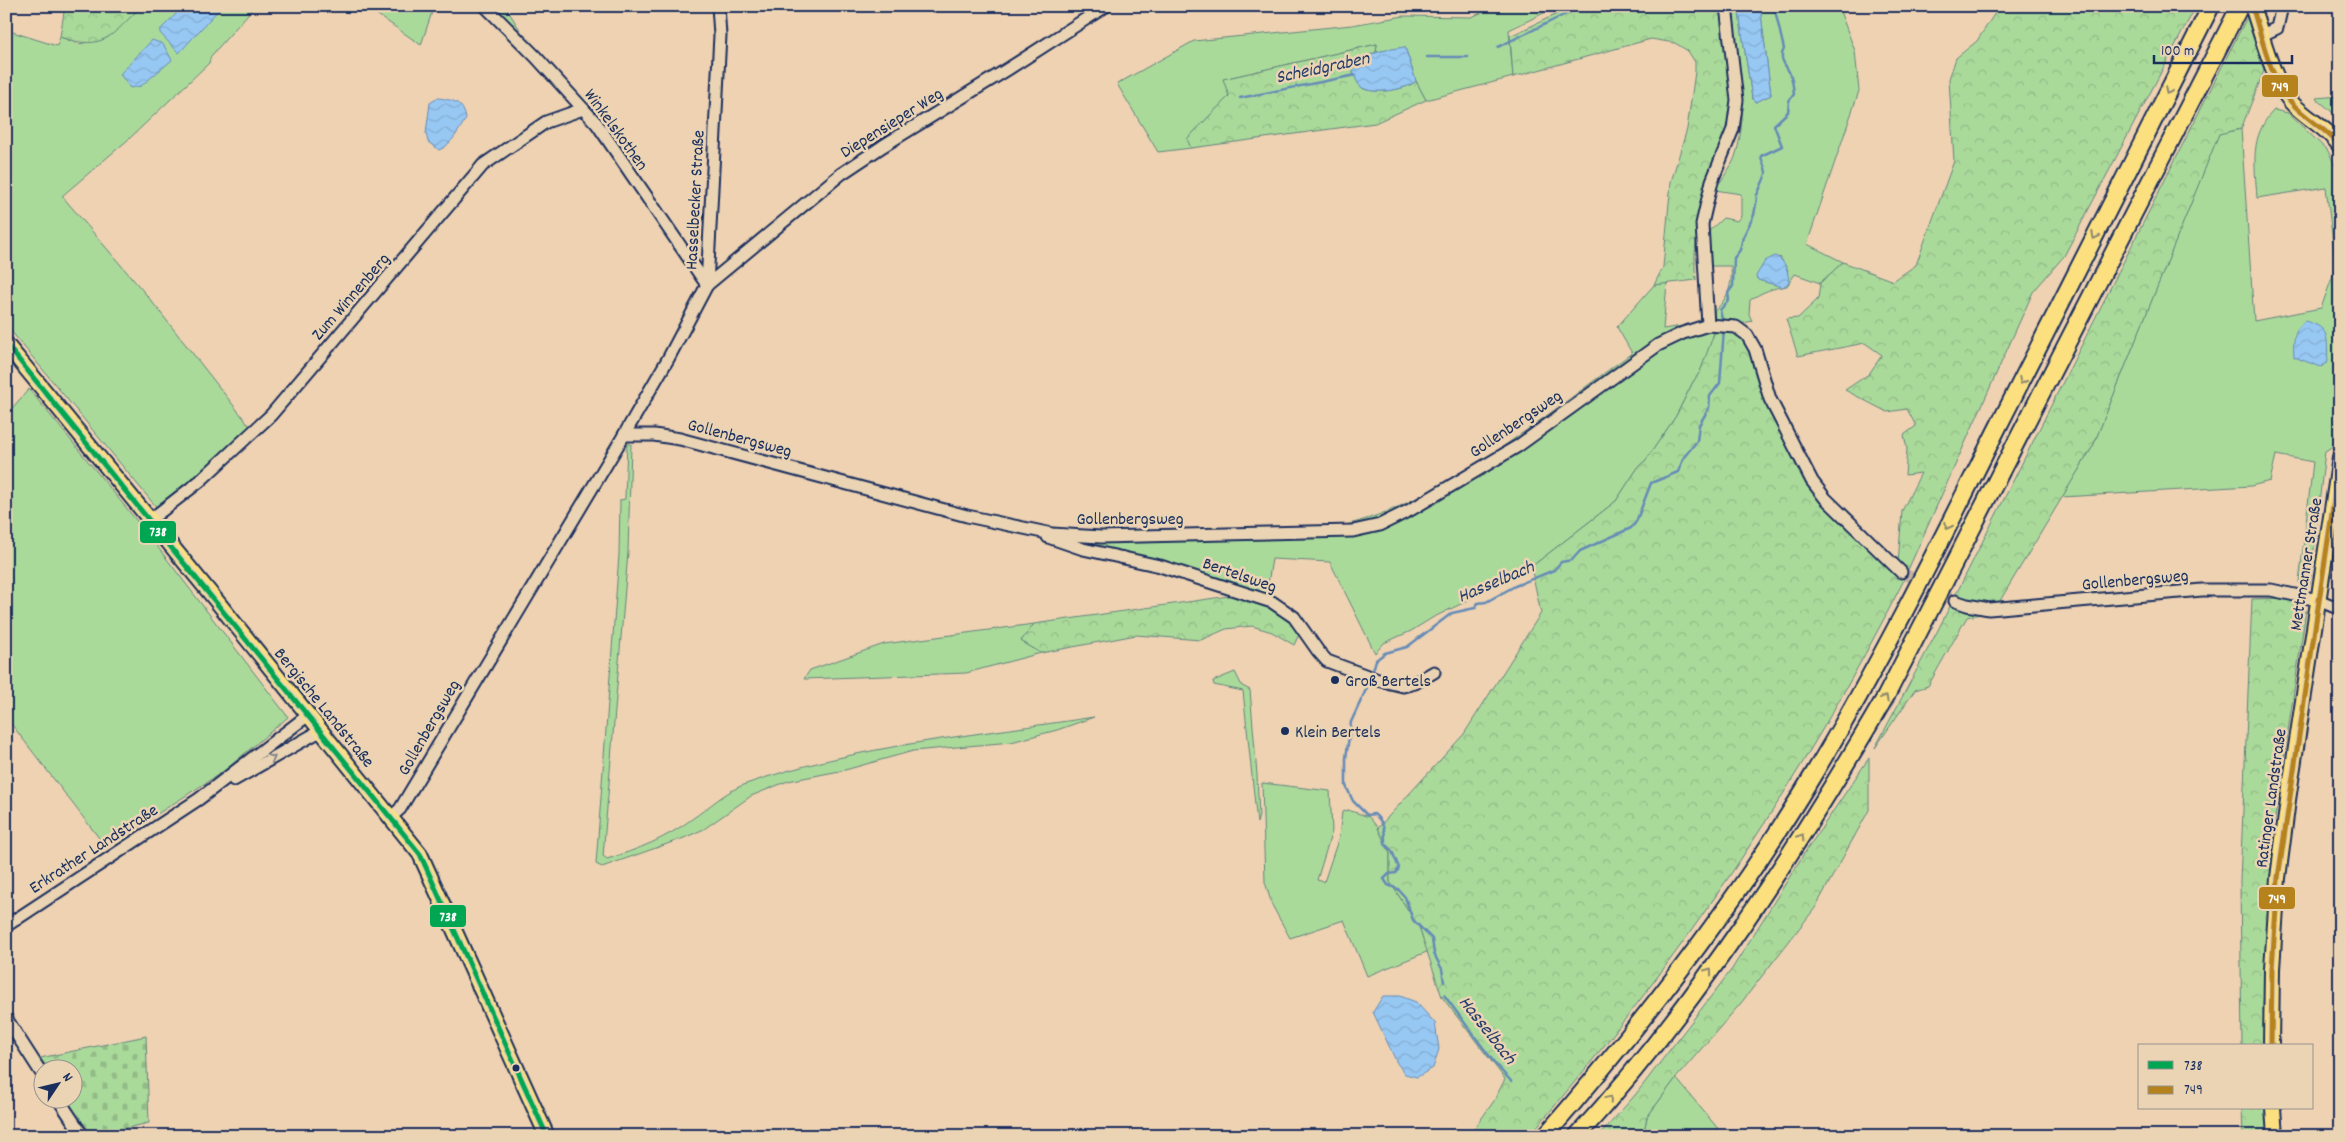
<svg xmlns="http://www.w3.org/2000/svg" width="2346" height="1142" viewBox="0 0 2346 1142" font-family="Dekko,sans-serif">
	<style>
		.green { fill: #aada9a; stroke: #62847c; fill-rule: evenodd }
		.forest { fill: url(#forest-crowns); stroke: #62847c }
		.cemetery { fill: url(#cemetery-stones); stroke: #62847c }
		.water { fill: url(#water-waves); stroke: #658bb7 }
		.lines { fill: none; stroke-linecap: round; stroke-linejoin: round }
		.stream { stroke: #658bb7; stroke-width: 2.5 }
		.minor-tunnel { stroke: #c4b1a1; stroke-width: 11; stroke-dasharray: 11 5.5; stroke-linecap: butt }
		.minor-casing { stroke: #1b2f5e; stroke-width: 15 }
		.major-casing { stroke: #1b2f5e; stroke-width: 18 }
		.highway-casing { stroke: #1b2f5e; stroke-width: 20 }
		.minor { stroke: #ead4b3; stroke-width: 11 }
		.major { stroke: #fce080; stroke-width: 14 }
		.highway { stroke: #fce080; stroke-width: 16 }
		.bus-1-casing { stroke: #ead4b3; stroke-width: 9 }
		.bus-2-casing { stroke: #ead4b3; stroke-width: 9 }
		.bus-1 { stroke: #00a651; stroke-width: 5 }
		.bus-2 { stroke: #b5821c; stroke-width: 5 }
		.oneway { stroke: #8c886f }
		.oneway2 { stroke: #828288 }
		.poi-dot { fill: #1b2f5e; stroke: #ead4b3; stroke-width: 2 }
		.labels { text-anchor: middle; stroke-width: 5; stroke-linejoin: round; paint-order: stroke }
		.street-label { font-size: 18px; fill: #1b2f5e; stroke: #ead4b3 }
		.poi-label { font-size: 18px; fill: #1b2f5e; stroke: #ead4b3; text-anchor: start }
		.water-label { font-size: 19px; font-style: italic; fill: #273e6d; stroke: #ead4b3 }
		.line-badge { stroke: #ead4b3; stroke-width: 2 }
		.badge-label { font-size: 14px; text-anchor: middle; font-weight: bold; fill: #fff }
	</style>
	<defs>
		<pattern id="forest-crowns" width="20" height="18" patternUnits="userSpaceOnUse" patternTransform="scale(1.25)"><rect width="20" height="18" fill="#aada9a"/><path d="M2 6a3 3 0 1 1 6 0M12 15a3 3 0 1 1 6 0" fill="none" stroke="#92bb87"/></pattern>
		<pattern id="cemetery-stones" width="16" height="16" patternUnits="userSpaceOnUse" patternTransform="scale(1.25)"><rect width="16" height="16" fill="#aada9a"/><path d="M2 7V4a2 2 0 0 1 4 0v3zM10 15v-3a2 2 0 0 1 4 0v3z" fill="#92bb87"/></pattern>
		<pattern id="water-waves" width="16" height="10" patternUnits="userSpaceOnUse" patternTransform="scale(1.25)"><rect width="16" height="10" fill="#97c8f3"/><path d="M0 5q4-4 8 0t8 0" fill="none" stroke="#82acd3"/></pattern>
	</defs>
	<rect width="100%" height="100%" fill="#eed2b2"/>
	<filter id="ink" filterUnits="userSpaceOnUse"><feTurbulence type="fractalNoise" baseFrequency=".02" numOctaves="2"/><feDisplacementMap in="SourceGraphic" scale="10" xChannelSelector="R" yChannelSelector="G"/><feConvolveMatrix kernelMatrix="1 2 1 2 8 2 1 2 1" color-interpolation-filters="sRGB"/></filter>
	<g filter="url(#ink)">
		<g class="green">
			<polygon points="142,6 255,6 211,56 209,63 130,138 62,196 149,298 252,429 157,508 6,325 6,30 57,46 60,37 79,44 107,38"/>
			<polygon points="365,6 434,6 421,45"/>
			<polygon points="488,6 505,6 532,49"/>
			<polygon points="1498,6 1558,6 1509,30 1513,77 1426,100 1416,81 1405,47 1376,52 1377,44 1224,79 1229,96 1188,138 1191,148 1158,152 1117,84 1194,41 1352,25 1404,16 1471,17"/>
			<path d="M1729 6H1738L1752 98 1756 102 1771 95 1760 6H1838L1855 51 1859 91 1807 244 1843 262 1820 283 1795 274 1787 286C1772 288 1762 292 1750 300L1749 314 1752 321 1740 324 1706 318C1725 304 1733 290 1731 266H1706L1707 233 1723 218 1737 221 1741 216V194L1715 190C1721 180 1731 168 1735 157 1751 109 1736 55 1729 6ZM1780 257 1788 270 1783 287 1758 280 1756 277Z"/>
			<polygon points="2340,96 2340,119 2316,98"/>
			<path d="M2274 110 2288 113 2328 151 2340 175V401L2333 446 2325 451 2310 584 2299 583 2313 462 2276 455 2270 481 2251 486 2062 497 2093 446 2219 133 2241 129 2254 321 2321 308 2336 267 2326 187 2257 198C2255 164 2249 136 2274 110Z"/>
			<path d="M1667 283 1663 329 1682 326 1685 329 1518 444 1398 513 1351 530 1330 528C1431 512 1549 412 1632 353L1617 327 1654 285Z"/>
			<polygon points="1715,327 1710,349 1700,372 1693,382 1676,416 1646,460 1639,466 1616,501 1531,567 1505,576 1465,602 1432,618 1411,631 1384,643 1375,653 1330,562 1272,559 1266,596 1218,578 1055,538 1353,533 1515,451 1664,345"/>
			<polygon points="29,389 150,537 288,717 224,771 106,847 6,717 6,415"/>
			<path d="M627 444H631L628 552 603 856 607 859C637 850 667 838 692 819 710 807 724 792 746 784 857 745 978 735 1094 717L1057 730 1011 742 913 751 845 770 788 781 751 796 704 829 684 838 602 867 596 864 619 555 620 500 625 499Z"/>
			<polygon points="1034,624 1021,641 1041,653 966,673 804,679 810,670 884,644"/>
			<polygon points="1235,672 1242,686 1250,690 1257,775 1259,816 1257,823 1243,691 1214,685 1213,681"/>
			<polygon points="1262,783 1330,791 1332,831 1317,880 1324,882 1339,837 1342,812 1348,810 1369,817 1378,828 1390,853 1390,882 1419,927 1429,951 1367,976 1344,920 1290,938 1272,905 1265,882"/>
			<polygon points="1676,1078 1724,1136 1643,1136 1647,1117"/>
		</g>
		<g class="forest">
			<path d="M65 6H142C111 35 105 52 60 37Z"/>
			<path d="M1574 6H1721C1726 42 1739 93 1730 128 1716 182 1689 221 1696 280L1654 285 1663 267 1671 182 1687 129 1695 72V62L1688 51 1675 43 1651 39 1513 77 1510 36Z"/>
			<polygon points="1995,6 2170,6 2175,9 2176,6 2196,6 2064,256 2033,292 1907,572 1898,564 1902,511 1921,473 1905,475 1907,449 1904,435 1916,426 1907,409 1887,412 1845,390 1869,374 1882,355 1865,343 1798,356 1786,319 1798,318 1818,299 1820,283 1843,262 1893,281 1916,265 1954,161 1949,79 1956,58 1977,41 1995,13"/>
			<polygon points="2248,15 2267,63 2241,129 2219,134 2093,446 1998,604 1982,602 1981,614 1967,617 1928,686 1915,690 1875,748 1938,630"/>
			<path d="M1377 44 1376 52 1363 58 1353 72C1356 78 1358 86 1364 89 1376 94 1407 90 1416 81L1426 100 1375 123 1191 148 1187 139 1229 96 1223 79Z"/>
			<path d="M1716 328 1739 334C1754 354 1756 379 1766 402 1781 435 1799 471 1820 501L1905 578C1802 782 1678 964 1529 1136H1469L1494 1101 1505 1079 1442 997 1419 927 1390 882V853L1378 828 1464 734 1541 613 1531 567 1616 501 1639 466 1646 460 1676 416 1693 382 1700 372Z"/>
			<polygon points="1226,589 1281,611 1301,630 1294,645 1272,632 1252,626 1226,629 1201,640 1136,635 1041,653 1021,641 1034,624 1229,596"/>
			<polygon points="2288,598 2306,610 2274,825 2263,1005 2265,1046 2242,1046 2240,881 2252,599"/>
			<polygon points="1869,758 1869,810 1815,908 1741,1003 1676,1078 1647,1117 1643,1136 1599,1136 1636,1094 1732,969 1804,854"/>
			<polygon points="2242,1108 2269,1108 2270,1136 2243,1136"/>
		</g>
		<polygon class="cemetery" points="146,1036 149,1123 91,1136 67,1100 72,1100 72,1070 48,1069 40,1058"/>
		<g class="water">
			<polygon points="184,6 222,6 179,53 160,33 160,30"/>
			<polygon points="1738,6 1760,6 1771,95 1756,102 1752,98"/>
			<polygon points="152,40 163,44 172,60 141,86 130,88 120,74"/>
			<path d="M1405 47 1416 81C1407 90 1370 96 1360 86 1357 83 1355 77 1353 72 1362 52 1385 50 1405 47Z"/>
			<path d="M438 98C454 100 463 102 466 119 459 129 452 145 439 150L428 142 426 133 430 103Z"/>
			<path d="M1775 256C1786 260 1788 272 1789 282L1783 287 1758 280 1756 276 1765 261Z"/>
			<path d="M2305 321C2332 328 2326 338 2328 362L2321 367 2294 357C2293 343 2293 330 2305 321Z"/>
			<polygon points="1383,996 1400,996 1416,1002 1435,1023 1439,1049 1433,1068 1417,1077 1405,1074 1397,1063 1373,1012"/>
		</g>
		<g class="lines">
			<g class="stream">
				<polyline points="1498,47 1570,12 1592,6"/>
				<polyline points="1427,57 1468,57"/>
				<polyline points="1240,98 1356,75"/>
				<path d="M1757 195C1759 190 1767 174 1766 172 1765 166 1762 163 1761 156L1782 146 1774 125 1788 112 1789 101 1794 94C1793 88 1793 80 1790 74 1786 64 1778 60 1784 49L1774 6"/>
				<polyline points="1723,323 1720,310 1729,300 1728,293 1733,286 1734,258 1740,250 1743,237 1754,215 1757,198"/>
				<polyline points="1372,674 1376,660 1385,653 1407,647 1452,613 1475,608 1478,603 1486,602 1515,586 1554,570 1561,562 1572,560 1580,551 1631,528 1636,522 1651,483 1678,472 1684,457 1697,441 1699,425 1709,408 1710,396 1720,383 1724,329"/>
				<path d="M1370 681 1351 722 1346 758V786L1353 801 1367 815 1374 814C1385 823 1385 831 1385 844L1392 851 1399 868 1396 873 1389 874 1384 879 1388 885 1398 889 1405 897 1413 920 1432 939 1434 954 1442 969 1444 982"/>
				<polyline points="1444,995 1496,1065 1511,1081"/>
			</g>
			<polyline class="minor-tunnel" points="1901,572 1955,601"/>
			<defs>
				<g id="minor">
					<polyline points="485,6 536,57 597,124 707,285"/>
					<polyline points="2262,35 2277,28 2282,6"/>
					<polyline points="707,285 841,174 883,146 1008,69 1106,6"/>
					<polyline points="1708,325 1702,224 1712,181 1733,129 1737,100 1726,6"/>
					<polyline points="624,435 668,359 707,285 720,35 718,6"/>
					<polyline points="150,520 200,481 271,415 483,165 546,122 583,109"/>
					<polyline points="1048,537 1083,549 1160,566 1272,602 1294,617 1318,651 1327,661 1378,680 1403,686 1415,683 1434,672"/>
					<polyline points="1955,601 1967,605 1989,609 2202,590 2271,590 2318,600 2340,609"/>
					<polyline points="234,780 320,731"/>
					<polyline points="391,817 400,809 624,435 654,435 680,439 967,516 1052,534 1101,537 1353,531 1380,525 1412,509 1518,446 1658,345 1683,333 1708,325 1736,327 1747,335 1755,349 1770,399 1812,481 1825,498 1901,572"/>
					<polyline points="6,926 199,799 307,716"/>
					<polyline points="6,1018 42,1074"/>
					<polyline points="59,1100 83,1136"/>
				</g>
				<g id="major">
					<path d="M2252 6C2261 32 2274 83 2291 102 2306 119 2327 127 2340 146"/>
					<polyline points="6,344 215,599 420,854 547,1136"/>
					<polyline points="2271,1046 2272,969 2278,878 2288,800 2340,457"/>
					<polyline points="2273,1108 2275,1136"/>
				</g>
				<g id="highway">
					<path d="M1545 1136C1643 1023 1736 904 1813 775 1880 664 1938 547 1996 431 2068 289 2140 148 2211 6"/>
					<path d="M1577 1136C1697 1005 1797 849 1886 696L2240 6"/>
				</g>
			</defs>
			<use href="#minor" class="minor-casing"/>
			<use href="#major" class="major-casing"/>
			<use href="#highway" class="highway-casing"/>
			<use href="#minor" class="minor"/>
			<use href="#major" class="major"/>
			<use href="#highway" class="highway"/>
			<defs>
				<polyline id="bus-1" points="6,344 420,854 547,1136"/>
				<g id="bus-2">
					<path d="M2252 6C2262 37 2269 77 2291 102 2305 119 2326 128 2340 146"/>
					<polyline points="2271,1046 2272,969 2278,878 2340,459"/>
				</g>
			</defs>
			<use href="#bus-1" class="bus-1-casing"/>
			<use href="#bus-2" class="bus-2-casing"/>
			<use href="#bus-1" class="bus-1"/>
			<use href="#bus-2" class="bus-2"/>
		</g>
		<defs><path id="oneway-chevron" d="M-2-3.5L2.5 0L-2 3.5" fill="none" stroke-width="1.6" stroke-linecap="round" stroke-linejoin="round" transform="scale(1.25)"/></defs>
		<g class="oneway">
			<use href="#oneway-chevron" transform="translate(2168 91) rotate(117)"/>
			<use href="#oneway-chevron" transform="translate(2095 236) rotate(117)"/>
			<use href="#oneway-chevron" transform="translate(2022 381) rotate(117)"/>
			<use href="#oneway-chevron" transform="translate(1948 526) rotate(117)"/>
			<use href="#oneway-chevron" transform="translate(1885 698) rotate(-61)"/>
			<use href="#oneway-chevron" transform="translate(1801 837) rotate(-57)"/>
			<use href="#oneway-chevron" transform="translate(1709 971) rotate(-54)"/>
			<use href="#oneway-chevron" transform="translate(1609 1099) rotate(-50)"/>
		</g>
		<use class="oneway2" href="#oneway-chevron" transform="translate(272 758) rotate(-29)"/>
	</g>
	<g class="poi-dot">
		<circle cx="1335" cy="680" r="5"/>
		<circle cx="1285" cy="731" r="5"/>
		<circle cx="516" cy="1068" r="4.5"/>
	</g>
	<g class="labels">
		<g class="street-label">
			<text transform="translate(891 122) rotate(-32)" y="6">Diepensieper Weg</text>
			<text transform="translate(617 129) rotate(54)" y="6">Winkelskothen</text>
			<text transform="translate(694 200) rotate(-87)" y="6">Hasselbecker Straße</text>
			<text transform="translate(350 296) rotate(-49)" y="6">Zum Winnenberg</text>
			<text transform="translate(1515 423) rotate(-34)" y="6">Gollenbergsweg</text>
			<text transform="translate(740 437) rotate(15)" y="6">Gollenbergsweg</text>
			<text x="1130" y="524">Gollenbergsweg</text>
			<text transform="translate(2305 564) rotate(-81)" y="6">Mettmanner Straße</text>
			<text transform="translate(1240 574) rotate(19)" y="6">Bertelsweg</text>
			<text transform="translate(2135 579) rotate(-5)" y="6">Gollenbergsweg</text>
			<text transform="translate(325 707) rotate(51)" y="6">Bergische Landstraße</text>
			<text transform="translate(428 727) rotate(-60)" y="6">Gollenbergsweg</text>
			<text transform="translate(2270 798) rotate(-82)" y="6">Ratinger Landstraße</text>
			<text transform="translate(93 848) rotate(-33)" y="6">Erkrather Landstraße</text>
		</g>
		<g class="poi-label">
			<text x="1345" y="686">Groß Bertels</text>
			<text x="1295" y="737">Klein Bertels</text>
		</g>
		<g class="water-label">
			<text transform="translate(1322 66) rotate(-12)" y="7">Scheidgraben</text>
			<text transform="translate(1495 580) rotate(-23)" y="7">Hasselbach</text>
			<text transform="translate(1489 1029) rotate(52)" y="7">Hasselbach</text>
		</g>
	</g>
	<g class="line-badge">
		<rect x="2261" y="74" width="38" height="24" rx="5" fill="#b5821c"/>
		<rect x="139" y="520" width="38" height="24" rx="5" fill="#00a651"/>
		<rect x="2258" y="886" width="38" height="24" rx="5" fill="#b5821c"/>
		<rect x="429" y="904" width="38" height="24" rx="5" fill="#00a651"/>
	</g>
	<g class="badge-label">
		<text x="2280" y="91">749</text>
		<text x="158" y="536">738</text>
		<text x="2277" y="903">749</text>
		<text x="448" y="921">738</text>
	</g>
	<rect width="2346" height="1142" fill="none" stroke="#ead4b3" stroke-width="25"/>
	<rect x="12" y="12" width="2321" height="1117" fill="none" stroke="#1b2f5e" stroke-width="2" filter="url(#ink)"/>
	<rect x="2138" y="1044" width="175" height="65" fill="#ead4b3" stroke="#979291"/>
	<rect x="2148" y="1061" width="25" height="8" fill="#00a651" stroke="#979291"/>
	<text x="2184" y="1070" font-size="15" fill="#1b2f5e">738</text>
	<rect x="2148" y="1086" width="25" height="8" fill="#b5821c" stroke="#979291"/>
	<text x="2184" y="1094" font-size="15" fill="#1b2f5e">749</text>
	<g transform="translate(58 1084) rotate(55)"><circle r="24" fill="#ead4b3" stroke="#979291"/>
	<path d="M0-4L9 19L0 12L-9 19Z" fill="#1b2f5e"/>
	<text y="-8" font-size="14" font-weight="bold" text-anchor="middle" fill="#1b2f5e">N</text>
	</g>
	<path d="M2154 55v8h138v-8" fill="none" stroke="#1b2f5e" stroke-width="2.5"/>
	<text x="2161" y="55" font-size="15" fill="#1b2f5e" stroke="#ead4b3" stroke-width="4" paint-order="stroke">100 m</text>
</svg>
